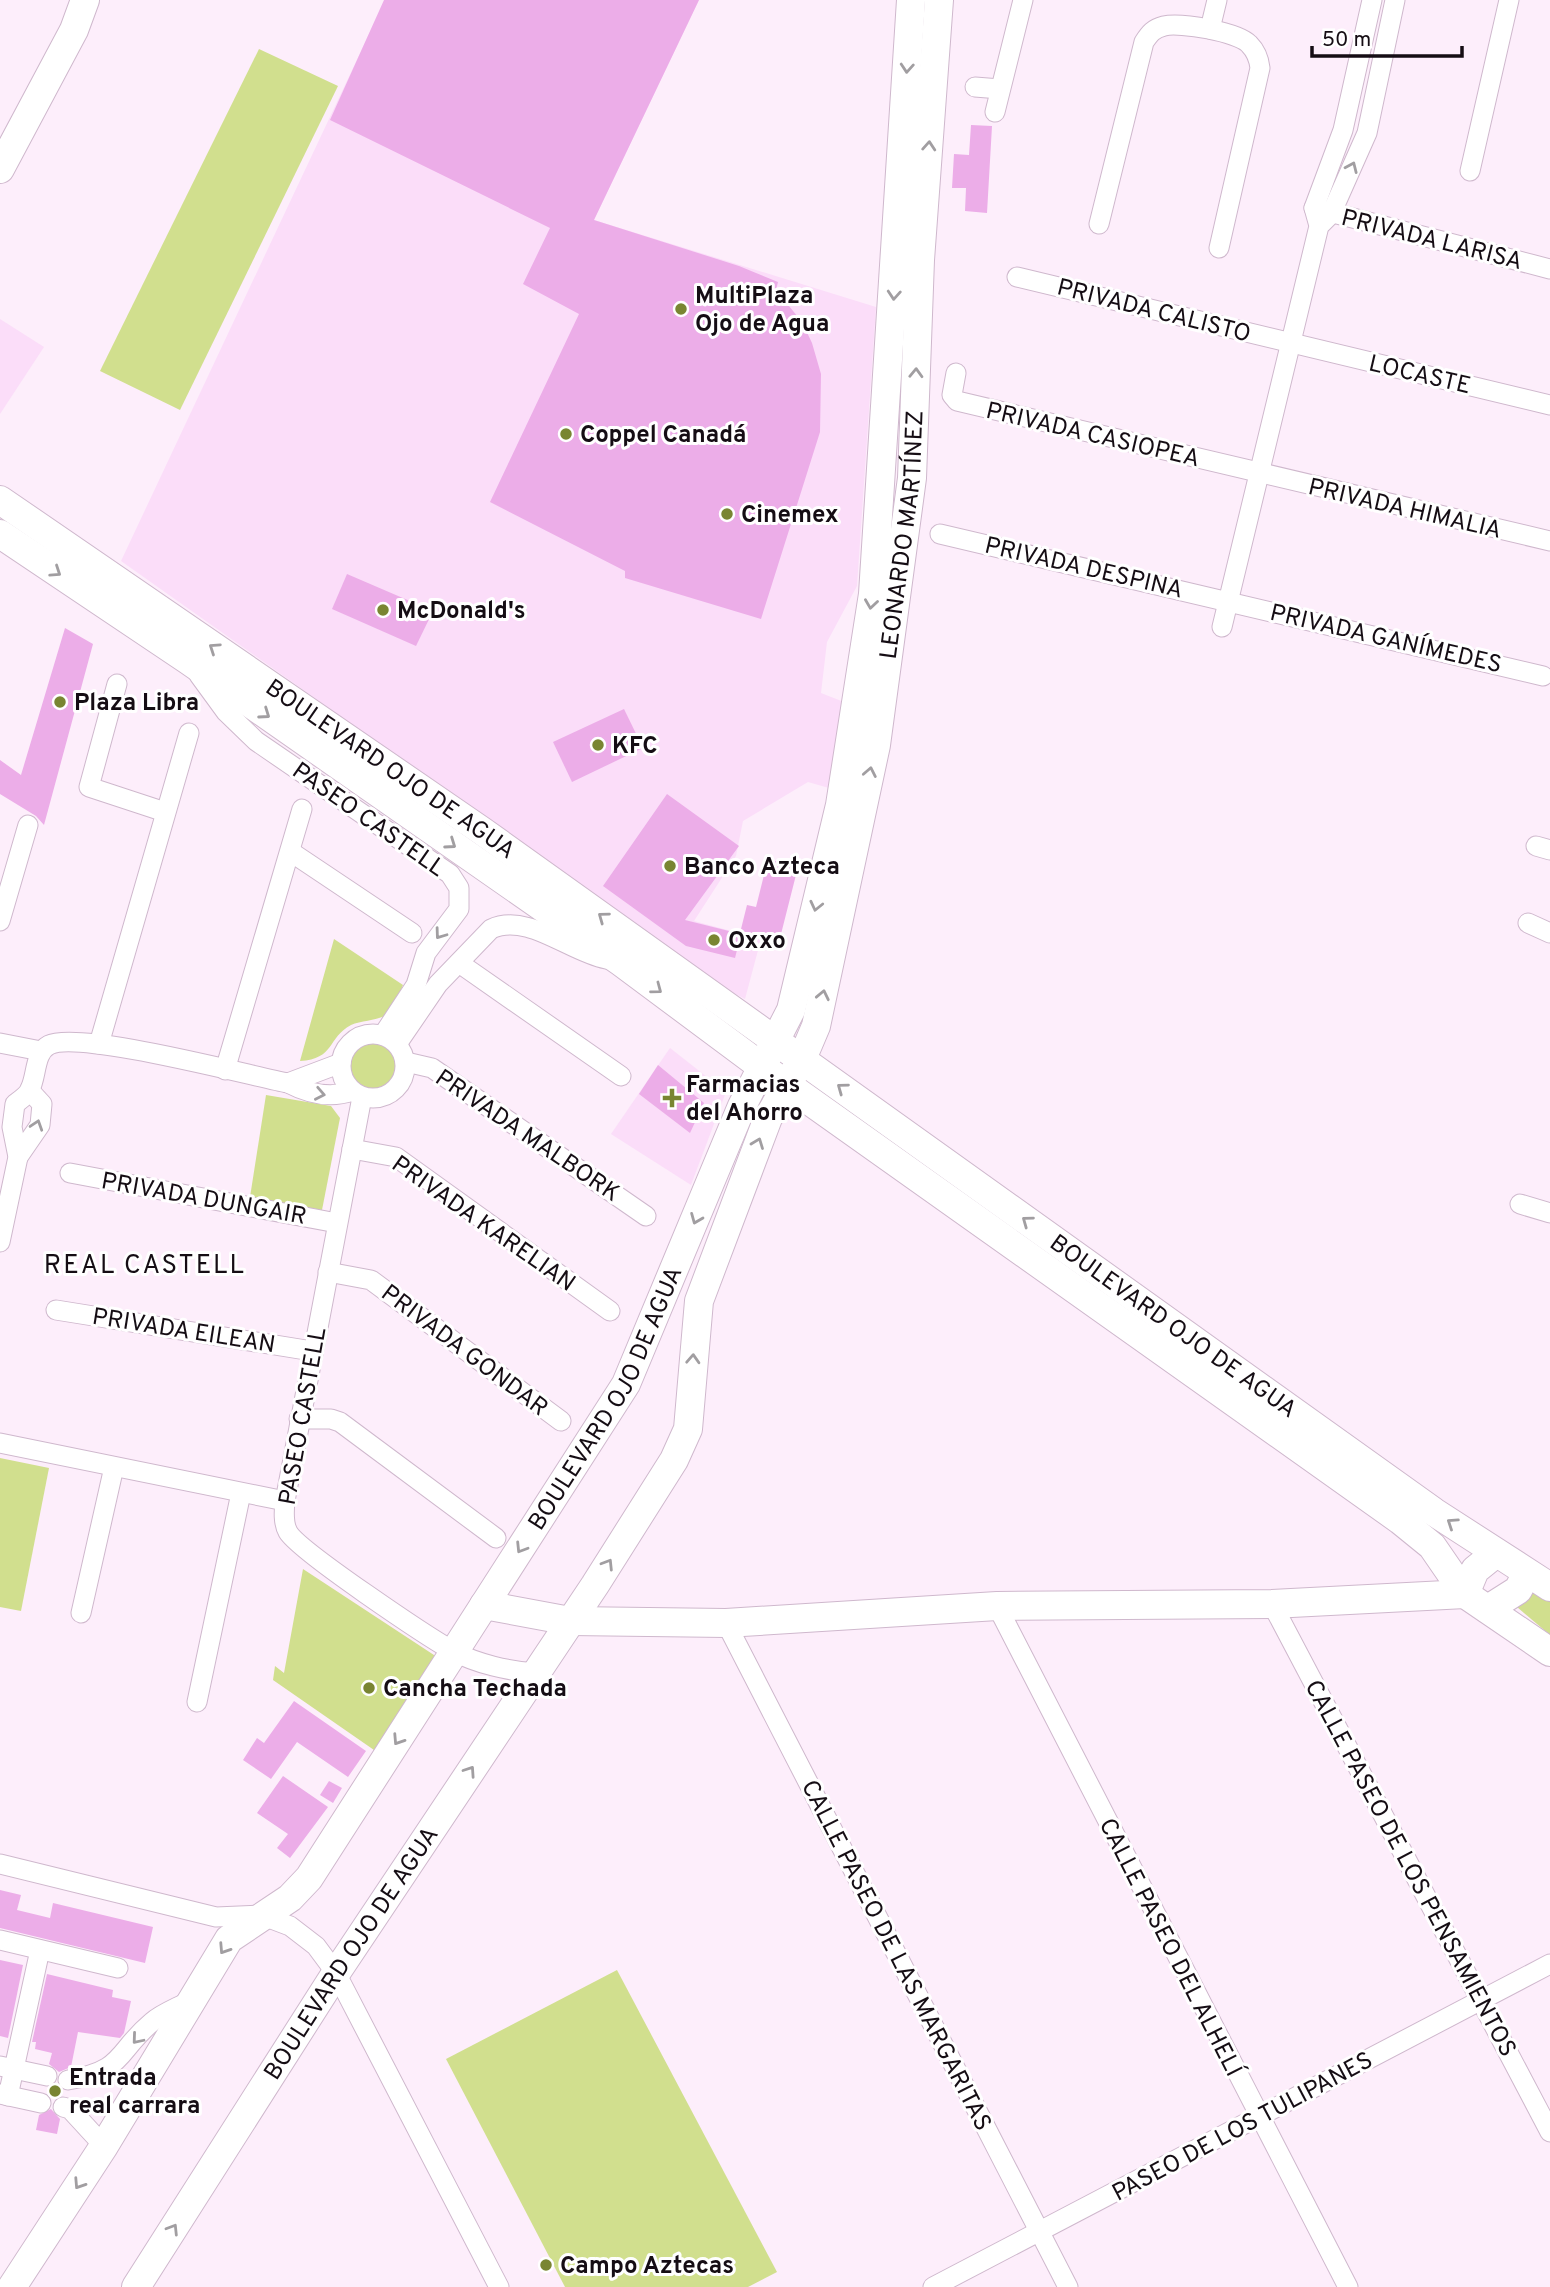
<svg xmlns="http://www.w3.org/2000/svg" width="1550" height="2287" viewBox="0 0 1550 2287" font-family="Overpass,sans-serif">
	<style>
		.built { fill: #fbddf9 }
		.green { fill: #d1df8e }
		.building { fill: #ecade8 }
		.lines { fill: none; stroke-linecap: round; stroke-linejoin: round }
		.street-casing { stroke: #cfb8cd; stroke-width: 21 }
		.secondary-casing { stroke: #cfb8cd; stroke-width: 30 }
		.street { stroke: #fff; stroke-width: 19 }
		.secondary { stroke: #fff; stroke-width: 28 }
		.oneway { stroke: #a19ea1 }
		.poi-dot { fill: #798532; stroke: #fff; stroke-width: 2.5 }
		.labels { text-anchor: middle; stroke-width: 6; stroke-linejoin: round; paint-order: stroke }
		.street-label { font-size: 24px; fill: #150d14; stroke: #fff }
		.poi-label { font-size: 24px; font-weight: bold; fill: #150d14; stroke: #fff; text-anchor: start }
		.neighbourhood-label { font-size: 26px; letter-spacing: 2px; fill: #150d14; stroke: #fff }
	</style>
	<rect width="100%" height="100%" fill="#fdeefb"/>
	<g class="built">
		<polygon points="385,0 699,0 594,220 876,307 857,586 827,642 821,693 844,702 829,788 808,782 743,821 736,856 694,921 761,939 745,999 682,966 545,861 121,561"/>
		<polygon points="0,319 44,347 0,414"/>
		<polygon points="670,1048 726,1092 691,1185 611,1134"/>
	</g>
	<g class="green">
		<polygon points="259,49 338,86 180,410 100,371"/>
		<path d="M334 939 403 985C399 994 396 1008 388 1014 378 1021 362 1020 351 1025 327 1038 335 1059 300 1061Z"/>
		<circle cx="373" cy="1066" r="23"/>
		<polygon points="266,1095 331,1106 340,1118 322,1210 250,1197"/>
		<polygon points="0,1458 49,1468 21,1611 0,1607"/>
		<polygon points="303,1569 437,1657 374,1750 273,1680 275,1666 284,1673"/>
		<polygon points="1534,1586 1550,1596 1550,1635 1517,1607"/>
		<polygon points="617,1970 777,2272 748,2287 565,2287 446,2059"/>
	</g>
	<g class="building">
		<polygon points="384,0 699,0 594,220 739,266 778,282 776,290 802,322 812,343 821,374 820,432 761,619 625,578 625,571 490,502 579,314 523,284 550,228 330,120"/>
		<polygon points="971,125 992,126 987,213 965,211 966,188 952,188 954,154 969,155"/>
		<polygon points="347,574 433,611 416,646 332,609"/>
		<polygon points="65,628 93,644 44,825 36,816 0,794 0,760 21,775"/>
		<polygon points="624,709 643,748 572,782 553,742"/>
		<polygon points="667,794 739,846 685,920 741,934 735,958 686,946 603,886"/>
		<polygon points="768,859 798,867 779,942 740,933 747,905 756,907"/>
		<polygon points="658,1065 704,1103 690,1133 639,1094"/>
		<polygon points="294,1701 366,1751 348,1777 297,1742 271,1779 243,1760 257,1738 264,1743"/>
		<polygon points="283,1776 328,1807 290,1858 277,1848 288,1834 257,1813"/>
		<polygon points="329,1781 342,1788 333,1803 320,1795"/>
		<polygon points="0,1890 21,1895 17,1910 50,1918 53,1903 153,1927 145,1963 0,1928"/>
		<polygon points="0,1960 23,1965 8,2038 0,2036"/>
		<polygon points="47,1974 113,1990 112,1997 131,2001 124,2033 120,2038 78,2032 71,2067 59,2072 49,2064 52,2053 35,2049 36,2042 32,2042"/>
		<polygon points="51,2109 60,2119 57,2134 36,2130 39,2115"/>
	</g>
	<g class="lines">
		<defs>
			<g id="street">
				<polyline points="1210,29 1217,0"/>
				<polyline points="975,87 1000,89"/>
				<polyline points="995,112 1023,0"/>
				<polyline points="1470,171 1509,0"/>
				<polyline points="1314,208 1550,269"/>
				<polyline points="1322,223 1331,214 1367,133 1395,0"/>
				<path d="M1099 224 1144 42C1150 33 1153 29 1164 26 1180 22 1238 32 1249 44 1256 51 1259 59 1260 68L1219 248"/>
				<polyline points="1017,277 1550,405"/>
				<polyline points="956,373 952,395 957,401 1550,541"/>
				<polyline points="940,534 1543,676"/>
				<polyline points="1222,627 1319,226 1314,208 1343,130 1372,0"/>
				<polyline points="199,675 226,712 256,741 450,874 459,888 459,909 426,953 416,985 383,1035"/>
				<polyline points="117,684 89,787 165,812"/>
				<polyline points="1536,846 1550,850"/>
				<polyline points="291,852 412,933"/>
				<polyline points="0,921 28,825"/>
				<polyline points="1528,923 1550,933"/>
				<polyline points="459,963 621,1076"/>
				<circle cx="373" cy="1066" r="32"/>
				<polyline points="0,1043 41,1051"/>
				<polyline points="99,1044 189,733"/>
				<path d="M397 1044 438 984 491 929C527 912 570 952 606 959"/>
				<polyline points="406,1062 432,1068 646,1216"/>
				<polyline points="225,1070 302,809"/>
				<polyline points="288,1083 341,1063"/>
				<path d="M362 1097 285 1501C284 1511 283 1523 288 1532 299 1551 428 1637 453 1651 477 1664 509 1671 536 1673"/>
				<polyline points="352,1149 396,1157 610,1311"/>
				<polyline points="18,1157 40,1125 42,1104 30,1091"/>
				<polyline points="70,1173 337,1223"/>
				<polyline points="1520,1204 1550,1213"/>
				<path d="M0 1242 18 1157 12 1127 15 1104C20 1100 28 1095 30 1089 37 1076 34 1053 49 1045 78 1030 247 1075 288 1083 309 1094 330 1099 352 1091"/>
				<polyline points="328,1272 371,1280 561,1421"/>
				<polyline points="56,1310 312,1351"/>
				<polyline points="299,1419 331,1419 340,1422 496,1538"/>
				<polyline points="0,1443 285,1501"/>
				<polyline points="1272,1604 1550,2132"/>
				<polyline points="997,1606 1348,2287"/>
				<polyline points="81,1613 114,1467"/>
				<polyline points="726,1623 1068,2287"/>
				<polyline points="197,1702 241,1493"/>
				<polyline points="0,1864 216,1917 261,1915 290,1926 316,1946 336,1973 499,2287"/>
				<polyline points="0,1940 118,1968"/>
				<polyline points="0,2066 47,2076"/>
				<path d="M68 2080C126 2070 115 2053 152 2022 162 2013 179 2007 191 2000"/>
				<polyline points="0,2094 41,2103"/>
				<polyline points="8,2096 40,1950"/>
				<polyline points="63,2107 70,2109 104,2146"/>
				<polyline points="933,2287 1550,1964"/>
			</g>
			<g id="secondary">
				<polyline points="0,169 74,30 85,0"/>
				<path id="s1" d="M0 500 482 831 1434 1512 1550 1587"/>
				<polyline points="0,534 188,660 621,962 762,1067 1400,1520 1432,1546 1465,1594 1550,1652"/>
				<polyline points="484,1605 570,1621 726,1623 997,1606 1272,1604 1465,1594 1475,1570 1496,1553"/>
				<polyline points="1488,1609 1518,1590 1527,1573"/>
				<path id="s2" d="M12 2287 104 2146 229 1939 290 1898 309 1878 626 1384 742 1106 791 1010 840 805 873 594 911 0"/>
				<path id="s3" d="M136 2287 336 1973 595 1585 674 1460 688 1429 699 1301 768 1118 802 1059 816 1026 876 745 912 478 920 260 939 0"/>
			</g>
		</defs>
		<use href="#street" class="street-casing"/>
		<use href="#secondary" class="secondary-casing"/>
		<use href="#street" class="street"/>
		<use href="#secondary" class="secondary"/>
	</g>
	<defs><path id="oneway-chevron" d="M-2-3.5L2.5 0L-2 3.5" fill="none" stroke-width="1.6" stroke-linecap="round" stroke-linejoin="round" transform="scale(1.75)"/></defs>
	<g class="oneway">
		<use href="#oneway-chevron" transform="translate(907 68) rotate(94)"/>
		<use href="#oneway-chevron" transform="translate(929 146) rotate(-86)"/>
		<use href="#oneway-chevron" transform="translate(1352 167) rotate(-66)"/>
		<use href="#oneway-chevron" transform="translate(894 295) rotate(94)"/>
		<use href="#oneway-chevron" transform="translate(916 373) rotate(-88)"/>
		<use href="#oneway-chevron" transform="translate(56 572) rotate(34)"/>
		<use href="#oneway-chevron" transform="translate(871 604) rotate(98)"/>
		<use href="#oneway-chevron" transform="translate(214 648) rotate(-146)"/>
		<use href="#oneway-chevron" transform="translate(265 714) rotate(35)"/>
		<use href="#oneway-chevron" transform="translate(870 772) rotate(-79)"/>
		<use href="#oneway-chevron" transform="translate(451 844) rotate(35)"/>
		<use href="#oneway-chevron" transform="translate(816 906) rotate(103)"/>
		<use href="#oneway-chevron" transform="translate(603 917) rotate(-144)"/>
		<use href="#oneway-chevron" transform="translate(440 934) rotate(126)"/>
		<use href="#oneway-chevron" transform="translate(657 989) rotate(37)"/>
		<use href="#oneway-chevron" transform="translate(823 995) rotate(-78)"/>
		<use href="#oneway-chevron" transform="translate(842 1088) rotate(-144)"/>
		<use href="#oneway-chevron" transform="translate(320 1094) rotate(11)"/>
		<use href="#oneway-chevron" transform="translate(37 1125) rotate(-72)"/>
		<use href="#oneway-chevron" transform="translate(758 1143) rotate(-69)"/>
		<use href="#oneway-chevron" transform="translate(696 1219) rotate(112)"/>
		<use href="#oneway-chevron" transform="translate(1027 1221) rotate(-144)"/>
		<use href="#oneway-chevron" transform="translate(693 1359) rotate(-87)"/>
		<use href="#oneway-chevron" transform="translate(1452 1523) rotate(-146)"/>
		<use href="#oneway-chevron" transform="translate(521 1548) rotate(122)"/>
		<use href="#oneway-chevron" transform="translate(608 1564) rotate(-58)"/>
		<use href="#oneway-chevron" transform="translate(398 1740) rotate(123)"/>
		<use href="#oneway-chevron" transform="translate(470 1771) rotate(-56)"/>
		<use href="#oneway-chevron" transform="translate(224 1949) rotate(123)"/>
		<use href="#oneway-chevron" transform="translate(137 2039) rotate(130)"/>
		<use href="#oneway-chevron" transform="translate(79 2184) rotate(123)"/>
		<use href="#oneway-chevron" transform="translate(173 2229) rotate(-58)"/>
	</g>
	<g class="poi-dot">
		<circle cx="681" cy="309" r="7"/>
		<circle cx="566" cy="434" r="7"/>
		<circle cx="727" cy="514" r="7"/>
		<circle cx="383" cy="610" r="7"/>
		<circle cx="60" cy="702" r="7"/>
		<circle cx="598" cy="745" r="7"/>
		<circle cx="670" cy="866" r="7"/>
		<circle cx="714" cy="940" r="7"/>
		<path d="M668.5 1087.5h7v7h7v7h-7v7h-7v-7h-7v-7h7z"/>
		<circle cx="369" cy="1688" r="7"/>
		<circle cx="55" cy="2091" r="7"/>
		<circle cx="546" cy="2265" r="7"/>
	</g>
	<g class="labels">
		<g class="street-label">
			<text transform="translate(1432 239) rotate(14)" y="8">PRIVADA LARISA</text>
			<text transform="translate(1154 310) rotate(14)" y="8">PRIVADA CALISTO</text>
			<text transform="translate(1420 374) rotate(13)" y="8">LOCASTE</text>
			<text transform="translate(1093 434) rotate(13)" y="8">PRIVADA CASIOPEA</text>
			<text transform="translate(1405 508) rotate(13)" y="8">PRIVADA HIMALIA</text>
			<text dy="8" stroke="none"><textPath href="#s3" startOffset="1948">LEONARDO MARTÍNEZ</textPath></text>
			<text transform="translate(1084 567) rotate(13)" y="8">PRIVADA DESPINA</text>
			<text transform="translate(1386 638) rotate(13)" y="8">PRIVADA GANÍMEDES</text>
			<text dy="8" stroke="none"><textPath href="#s1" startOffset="474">BOULEVARD OJO DE AGUA</textPath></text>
			<text transform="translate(369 819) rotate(35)" y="8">PASEO CASTELL</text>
			<text transform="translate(528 1135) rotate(34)" y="8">PRIVADA MALBORK</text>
			<text transform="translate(204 1198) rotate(10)" y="8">PRIVADA DUNGAIR</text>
			<text transform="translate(484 1223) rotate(35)" y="8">PRIVADA KARELIAN</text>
			<text dy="8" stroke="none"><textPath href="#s1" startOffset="1435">BOULEVARD OJO DE AGUA</textPath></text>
			<text transform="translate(184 1330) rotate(9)" y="8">PRIVADA EILEAN</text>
			<text transform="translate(465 1350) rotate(37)" y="8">PRIVADA GONDAR</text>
			<text dy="8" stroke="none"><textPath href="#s2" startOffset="1076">BOULEVARD OJO DE AGUA</textPath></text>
			<text transform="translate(302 1416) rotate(-80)" y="8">PASEO CASTELL</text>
			<text transform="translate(1411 1868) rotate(62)" y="8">CALLE PASEO DE LOS PENSAMIENTOS</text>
			<text transform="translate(1171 1947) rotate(63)" y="8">CALLE PASEO DEL ALHELÍ</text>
			<text dy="8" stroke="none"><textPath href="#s3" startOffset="397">BOULEVARD OJO DE AGUA</textPath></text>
			<text transform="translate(897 1955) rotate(63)" y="8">CALLE PASEO DE LAS MARGARITAS</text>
			<text transform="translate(1242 2126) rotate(-28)" y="8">PASEO DE LOS TULIPANES</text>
		</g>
		<g class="poi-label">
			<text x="695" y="303">MultiPlaza<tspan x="695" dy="28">Ojo de Agua</tspan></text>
			<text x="580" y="442">Coppel Canadá</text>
			<text x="741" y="522">Cinemex</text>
			<text x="397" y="618">McDonald's</text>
			<text x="74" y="710">Plaza Libra</text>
			<text x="612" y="753">KFC</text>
			<text x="684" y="874">Banco Azteca</text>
			<text x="728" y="948">Oxxo</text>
			<text x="686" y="1092">Farmacias<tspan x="686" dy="28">del Ahorro</tspan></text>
			<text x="383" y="1696">Cancha Techada</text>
			<text x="69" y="2085">Entrada<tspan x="69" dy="28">real carrara</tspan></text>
			<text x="560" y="2273">Campo Aztecas</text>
		</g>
		<g class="neighbourhood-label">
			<text x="145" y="1273">REAL CASTELL</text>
		</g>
	</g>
	<path d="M1312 46v10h150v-10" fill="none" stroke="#150d14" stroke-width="3.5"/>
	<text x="1322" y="46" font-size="21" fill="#150d14" stroke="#ffffff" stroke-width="5" paint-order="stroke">50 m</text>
</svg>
